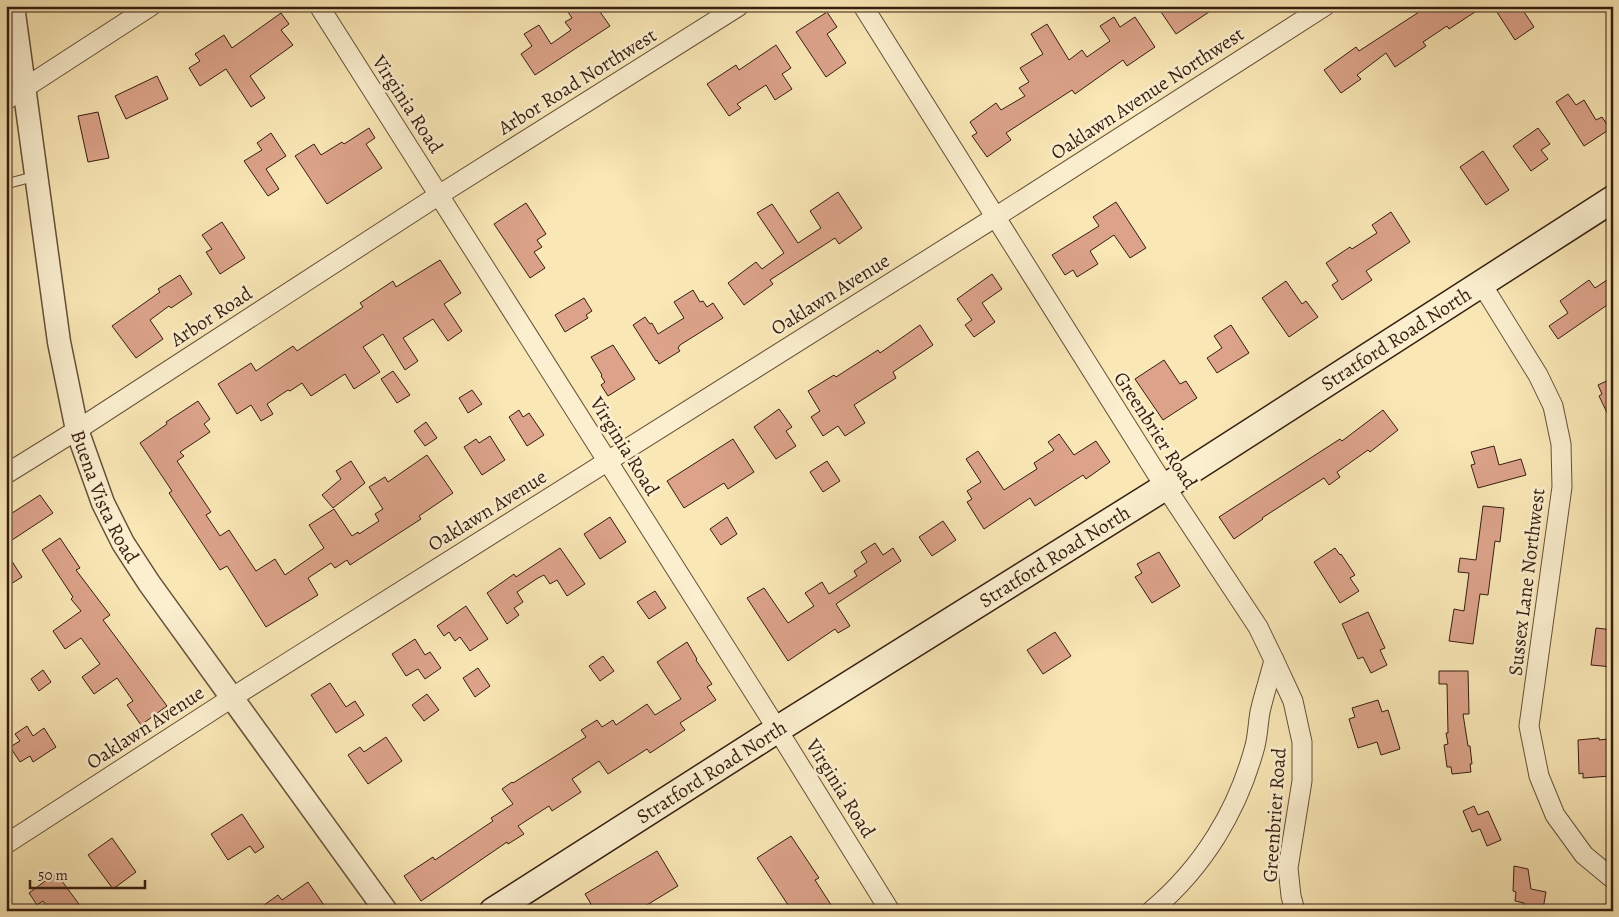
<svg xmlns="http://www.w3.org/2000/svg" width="1619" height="917" viewBox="0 0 1619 917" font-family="Alegreya,serif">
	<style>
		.building { fill: #dca38a; stroke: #351d10 }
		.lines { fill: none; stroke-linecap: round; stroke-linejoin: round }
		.service-casing { stroke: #665039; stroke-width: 11 }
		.minor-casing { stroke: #665039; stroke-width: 21 }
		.tertiary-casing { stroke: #665039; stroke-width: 25 }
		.secondary-casing { stroke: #351d10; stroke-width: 29 }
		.service { stroke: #fbefcf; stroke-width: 9 }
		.minor { stroke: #fbefcf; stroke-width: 19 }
		.tertiary { stroke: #fbefcf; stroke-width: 22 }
		.secondary { stroke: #fbefcf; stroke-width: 26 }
		.labels { text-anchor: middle; stroke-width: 5; stroke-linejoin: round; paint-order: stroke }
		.street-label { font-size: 20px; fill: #351d10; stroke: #fbefcf }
	</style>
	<rect width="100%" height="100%" fill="#f9e7b5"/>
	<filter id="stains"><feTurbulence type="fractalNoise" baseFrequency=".004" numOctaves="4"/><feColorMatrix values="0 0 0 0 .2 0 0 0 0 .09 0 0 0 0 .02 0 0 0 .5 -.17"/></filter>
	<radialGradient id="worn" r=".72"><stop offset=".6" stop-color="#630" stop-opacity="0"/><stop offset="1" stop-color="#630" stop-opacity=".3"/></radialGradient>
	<g class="building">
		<polygon points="564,6 589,6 593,12 598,9 610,26 535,75 521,54 532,46 524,34 539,25 551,44 571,30 565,22 572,18"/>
		<polygon points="1157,6 1218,6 1176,34"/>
		<polygon points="1415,6 1484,6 1449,29 1447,26 1423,42 1426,46 1395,67 1386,53 1357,75 1361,79 1341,93 1324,70 1356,47 1359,51 1419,12"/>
		<polygon points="1493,6 1520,6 1534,27 1515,40"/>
		<polygon points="827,12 837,27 827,34 846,63 826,77 796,32"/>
		<polygon points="281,13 289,24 281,30 293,45 250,76 265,98 251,107 226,69 200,86 189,68 200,61 195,54 224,35 232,48"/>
		<polygon points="1114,17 1120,27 1135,17 1155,47 1127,66 1123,60 1075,94 1072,90 1006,133 1011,140 987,157 972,136 977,133 970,122 996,103 1001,110 1025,96 1019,88 1029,82 1020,68 1043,54 1031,34 1047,24 1069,60 1082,50 1087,57 1110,41 1100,26"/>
		<polygon points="776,45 791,68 782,74 792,89 775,100 766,85 737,104 741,108 729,116 707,84 736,65 739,70"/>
		<polygon points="157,76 168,99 126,119 115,96"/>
		<polygon points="1568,94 1576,105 1584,100 1596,120 1602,117 1610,129 1584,146 1556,102"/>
		<polygon points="98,112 109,158 88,162 78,116"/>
		<polygon points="369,128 375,138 366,144 382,168 327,204 295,156 314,144 321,155 342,142 344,144"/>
		<polygon points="1538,128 1550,144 1541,150 1548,159 1531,171 1513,146"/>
		<polygon points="271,133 286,156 266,169 279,189 268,196 244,161 262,150 257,143"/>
		<polygon points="1483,151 1509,190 1486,205 1460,167"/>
		<polygon points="838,192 862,228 839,244 835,238 770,280 773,284 744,305 728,283 756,262 762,269 784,253 757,213 772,204 798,243 821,228 810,211"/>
		<polygon points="1116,202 1146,248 1130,258 1114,235 1090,251 1098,264 1077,277 1073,270 1065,275 1052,255 1099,226 1093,217"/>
		<polygon points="526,203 546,234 537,240 542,247 534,252 545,268 530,278 494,224"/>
		<polygon points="1391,212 1410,242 1366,271 1372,280 1342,300 1332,285 1338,281 1326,263 1350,247 1352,249 1377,233 1372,225"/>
		<polygon points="222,222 245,258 220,274 206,252 212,249 202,235"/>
		<polygon points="440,260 461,293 444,304 462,331 448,341 433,319 403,338 418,361 405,370 383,334 363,347 380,372 354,389 345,374 311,396 302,383 290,391 288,390 267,404 273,414 261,421 251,405 237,414 218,384 251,363 256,371 293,346 297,351 363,307 360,303 393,281 396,287"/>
		<polygon points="992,274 1002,289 982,303 995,322 974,337 965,325 972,320 957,299"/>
		<polygon points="180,275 192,294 171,308 169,306 150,320 163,339 136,358 112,326 160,292 158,289"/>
		<polygon points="1589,280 1595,288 1607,280 1613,288 1613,301 1558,339 1549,326 1568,313 1560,301"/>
		<polygon points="1286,281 1302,304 1306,301 1318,317 1289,337 1262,298"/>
		<polygon points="693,290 700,302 703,301 707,307 713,303 723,318 680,345 678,348 680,351 659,364 657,360 656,361 633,325 645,317 650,324 652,323 658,334 684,318 674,302"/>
		<polygon points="584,298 592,311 586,315 588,318 565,332 555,315"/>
		<polygon points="920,325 933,345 893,372 896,378 854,405 865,423 845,436 838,426 823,436 811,417 820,411 808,391 834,375 836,377 878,350 880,353"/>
		<polygon points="1231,325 1249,353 1217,373 1207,358 1222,348 1214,336"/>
		<polygon points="613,345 635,379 608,396 601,385 605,382 601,376 602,375 591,357"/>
		<polygon points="1164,360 1180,384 1186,381 1197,398 1163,420 1135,379"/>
		<polygon points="393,371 410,395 397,403 381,379"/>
		<polygon points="1613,378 1613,425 1599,396 1602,394 1598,385"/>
		<polygon points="472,390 482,404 468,413 459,398"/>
		<polygon points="198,401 210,419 204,424 210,432 180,452 184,456 177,461 211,512 206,515 220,536 229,530 256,571 275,559 285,575 324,548 309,525 334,509 352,536 358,532 359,534 379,521 375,514 383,509 369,487 385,477 388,482 427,455 453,493 419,516 421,519 350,565 347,560 335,568 331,563 308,578 318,595 266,627 227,566 220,570 169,493 172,491 140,443 167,424 166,422"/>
		<polygon points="779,409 792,427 786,431 796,446 776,459 754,427"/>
		<polygon points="519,410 523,417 529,413 544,435 527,446 509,417"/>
		<polygon points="1383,410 1398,430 1370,452 1368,450 1337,472 1340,477 1329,485 1324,478 1262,518 1263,519 1234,539 1219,517 1340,439 1342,441"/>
		<polygon points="426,422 437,438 425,446 414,431"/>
		<polygon points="1059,434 1074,455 1096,441 1110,462 1086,479 1083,475 1035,506 1030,498 984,529 967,502 972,499 967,491 981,482 966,459 978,451 1004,490 1037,469 1034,463 1054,450 1048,442"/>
		<polygon points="490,436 505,460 482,475 464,447 476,439 479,443"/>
		<polygon points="733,439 754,472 728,489 724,483 684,508 667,481"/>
		<polygon points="1494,446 1499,465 1521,459 1526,475 1478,488 1471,465 1475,464 1471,452"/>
		<polygon points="351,461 365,483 333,508 322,495 341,479 336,471"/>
		<polygon points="827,461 840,481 823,492 810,472"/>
		<polygon points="40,495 53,513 6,544 6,517"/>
		<polygon points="1483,506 1504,508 1500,542 1495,541 1488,595 1480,594 1473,644 1449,641 1454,609 1464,611 1469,573 1458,572 1460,558 1476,560"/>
		<polygon points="610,517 626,542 600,559 584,534"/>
		<polygon points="727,517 737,534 721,545 710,529"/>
		<polygon points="943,521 956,540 932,556 919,537"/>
		<polygon points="60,538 80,568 76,570 110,615 103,620 167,706 141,725 127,705 133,701 117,678 94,694 82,677 100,664 81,638 65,649 53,631 81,611 71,599 73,597 42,550"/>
		<polygon points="875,543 883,555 893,548 901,561 836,604 850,626 838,633 835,629 788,661 747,598 764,588 788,623 814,606 805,593 822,582 829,594 857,576 854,571 867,562 861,552"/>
		<polygon points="560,548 585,584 567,596 557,580 550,584 544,575 538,578 517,592 523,602 514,608 519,615 507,624 487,593 514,574 516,577"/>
		<polygon points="1335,548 1340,555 1341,554 1355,575 1350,578 1359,591 1340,603 1314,562"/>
		<polygon points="6,552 22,577 6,587"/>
		<polygon points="1159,552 1180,586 1152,603 1135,577 1142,573 1137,564"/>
		<polygon points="655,591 666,608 649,619 637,602"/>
		<polygon points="466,606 488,639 470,651 460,637 455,641 449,632 444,636 437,626"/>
		<polygon points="1368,612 1385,648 1380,650 1387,665 1371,673 1363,657 1358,659 1342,624"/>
		<polygon points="1596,628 1613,630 1613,667 1591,665"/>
		<polygon points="1055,632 1071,656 1043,674 1027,650"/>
		<polygon points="415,639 425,655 430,652 441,668 425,679 418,669 406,676 392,654"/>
		<polygon points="687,642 697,659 696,660 712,684 707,687 716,700 680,723 685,730 650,753 647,749 608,774 599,761 572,779 581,792 552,811 549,806 518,826 524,834 508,844 507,842 421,901 404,876 433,857 435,860 493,821 491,818 513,804 502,789 512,782 513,783 586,737 581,730 597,720 602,727 613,720 616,725 647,704 655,715 681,699 657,662"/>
		<polygon points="603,656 614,671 600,681 589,666"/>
		<polygon points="478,668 490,686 475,697 463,678"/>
		<polygon points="43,670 51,682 39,691 31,679"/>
		<polygon points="1439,671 1468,671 1469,714 1463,714 1468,746 1470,746 1472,764 1470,764 1471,772 1452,774 1451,767 1447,767 1444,745 1448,744 1446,733 1448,733 1447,684 1439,684"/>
		<polygon points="330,683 346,707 355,701 364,715 336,733 311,695"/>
		<polygon points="427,694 439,710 424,721 412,705"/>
		<polygon points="1378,700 1382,712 1388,710 1400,749 1381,755 1377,742 1358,748 1349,719 1355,717 1352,708"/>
		<polygon points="27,726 33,736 44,728 56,747 33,762 30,756 20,762 10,747 20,741 15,734"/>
		<polygon points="386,737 402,761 368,784 348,755 360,747 364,752"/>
		<polygon points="1599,738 1599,740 1608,739 1609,752 1612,752 1613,775 1610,776 1583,778 1583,773 1579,774 1578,740"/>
		<polygon points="1474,806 1478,815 1488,811 1501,840 1487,846 1480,829 1472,832 1463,811"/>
		<polygon points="242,814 264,847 255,853 250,846 228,860 211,834"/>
		<polygon points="791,836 819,878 815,880 835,911 792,911 757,858"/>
		<polygon points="112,838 136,872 113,889 88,855"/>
		<polygon points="657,851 678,886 637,911 595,911 585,894"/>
		<polygon points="1514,866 1528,869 1531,889 1546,892 1543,909 1524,906 1524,903 1515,901 1516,892 1513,891"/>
		<polygon points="56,873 84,911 50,911 43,901 37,905 29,893"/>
		<polygon points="308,882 328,911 256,911 278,895 282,900"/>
	</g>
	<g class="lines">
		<defs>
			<polyline id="service" points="6,184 36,176"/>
			<g id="minor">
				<polyline points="319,6 769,716 890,911"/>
				<polyline points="863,6 1155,471 1258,627 1274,660 1293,701 1302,742 1302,781 1288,868 1291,896 1295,911"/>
				<polyline points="6,100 151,6"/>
				<polyline points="1481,283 1538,375 1553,406 1561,444 1562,487 1529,726 1539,776 1555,815 1584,855 1613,879"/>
				<polyline points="6,474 77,430 439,195 739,6"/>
				<polyline points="6,844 233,697 994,218 1325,6"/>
				<path d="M1151 911C1203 868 1238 810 1255 746 1258 734 1258 723 1260 712 1264 694 1270 677 1274 660"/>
			</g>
			<g id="tertiary">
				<path id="s1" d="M13 6 59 342 77 430 103 503 123 543 149 583 386 911"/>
			</g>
			<g id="secondary">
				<path id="s2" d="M493 911 778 729 1165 487 1613 199"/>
			</g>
		</defs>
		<use href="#service" class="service-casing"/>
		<use href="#minor" class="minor-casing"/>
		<use href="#tertiary" class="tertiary-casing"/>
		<use href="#secondary" class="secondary-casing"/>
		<use href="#service" class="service"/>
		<use href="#minor" class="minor"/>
		<use href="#tertiary" class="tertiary"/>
		<use href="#secondary" class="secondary"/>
	</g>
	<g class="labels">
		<g class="street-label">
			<text transform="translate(577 81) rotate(-32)" y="7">Arbor Road Northwest</text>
			<text transform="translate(1147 93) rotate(-33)" y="7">Oaklawn Avenue Northwest</text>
			<text transform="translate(408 104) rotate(57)" y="7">Virginia Road</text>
			<text transform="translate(830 294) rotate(-32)" y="7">Oaklawn Avenue</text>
			<text transform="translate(211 316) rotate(-33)" y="7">Arbor Road</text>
			<text dy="7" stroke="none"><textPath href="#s2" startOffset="1069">Stratford Road North</textPath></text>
			<text transform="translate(1156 430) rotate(57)" y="7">Greenbrier Road</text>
			<text transform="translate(625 446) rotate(58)" y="7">Virginia Road</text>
			<text dy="7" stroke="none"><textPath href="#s1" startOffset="501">Buena Vista Road</textPath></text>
			<text transform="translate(487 510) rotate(-32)" y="7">Oaklawn Avenue</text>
			<text dy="7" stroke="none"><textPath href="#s2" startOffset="664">Stratford Road North</textPath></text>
			<text transform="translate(1526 582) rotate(-83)" y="7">Sussex Lane Northwest</text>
			<text transform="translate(145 727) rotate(-33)" y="7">Oaklawn Avenue</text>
			<text dy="7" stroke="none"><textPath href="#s2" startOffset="259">Stratford Road North</textPath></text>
			<text transform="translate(841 788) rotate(58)" y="7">Virginia Road</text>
			<text transform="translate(1274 815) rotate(-86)" y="7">Greenbrier Road</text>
		</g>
	</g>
	<rect width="1619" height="917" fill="none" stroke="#f9e7b5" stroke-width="25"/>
	<rect x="8" y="8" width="1604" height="902" fill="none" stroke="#351d10" stroke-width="2.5"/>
	<rect x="12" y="12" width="1594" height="892" fill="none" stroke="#351d10"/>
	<path d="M30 880v8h115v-8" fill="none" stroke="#351d10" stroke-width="2.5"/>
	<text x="38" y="880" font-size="15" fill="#351d10" stroke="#fbefcf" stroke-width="4" paint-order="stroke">50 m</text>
	<rect width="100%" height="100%" filter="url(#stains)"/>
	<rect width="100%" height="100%" fill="url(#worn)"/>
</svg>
